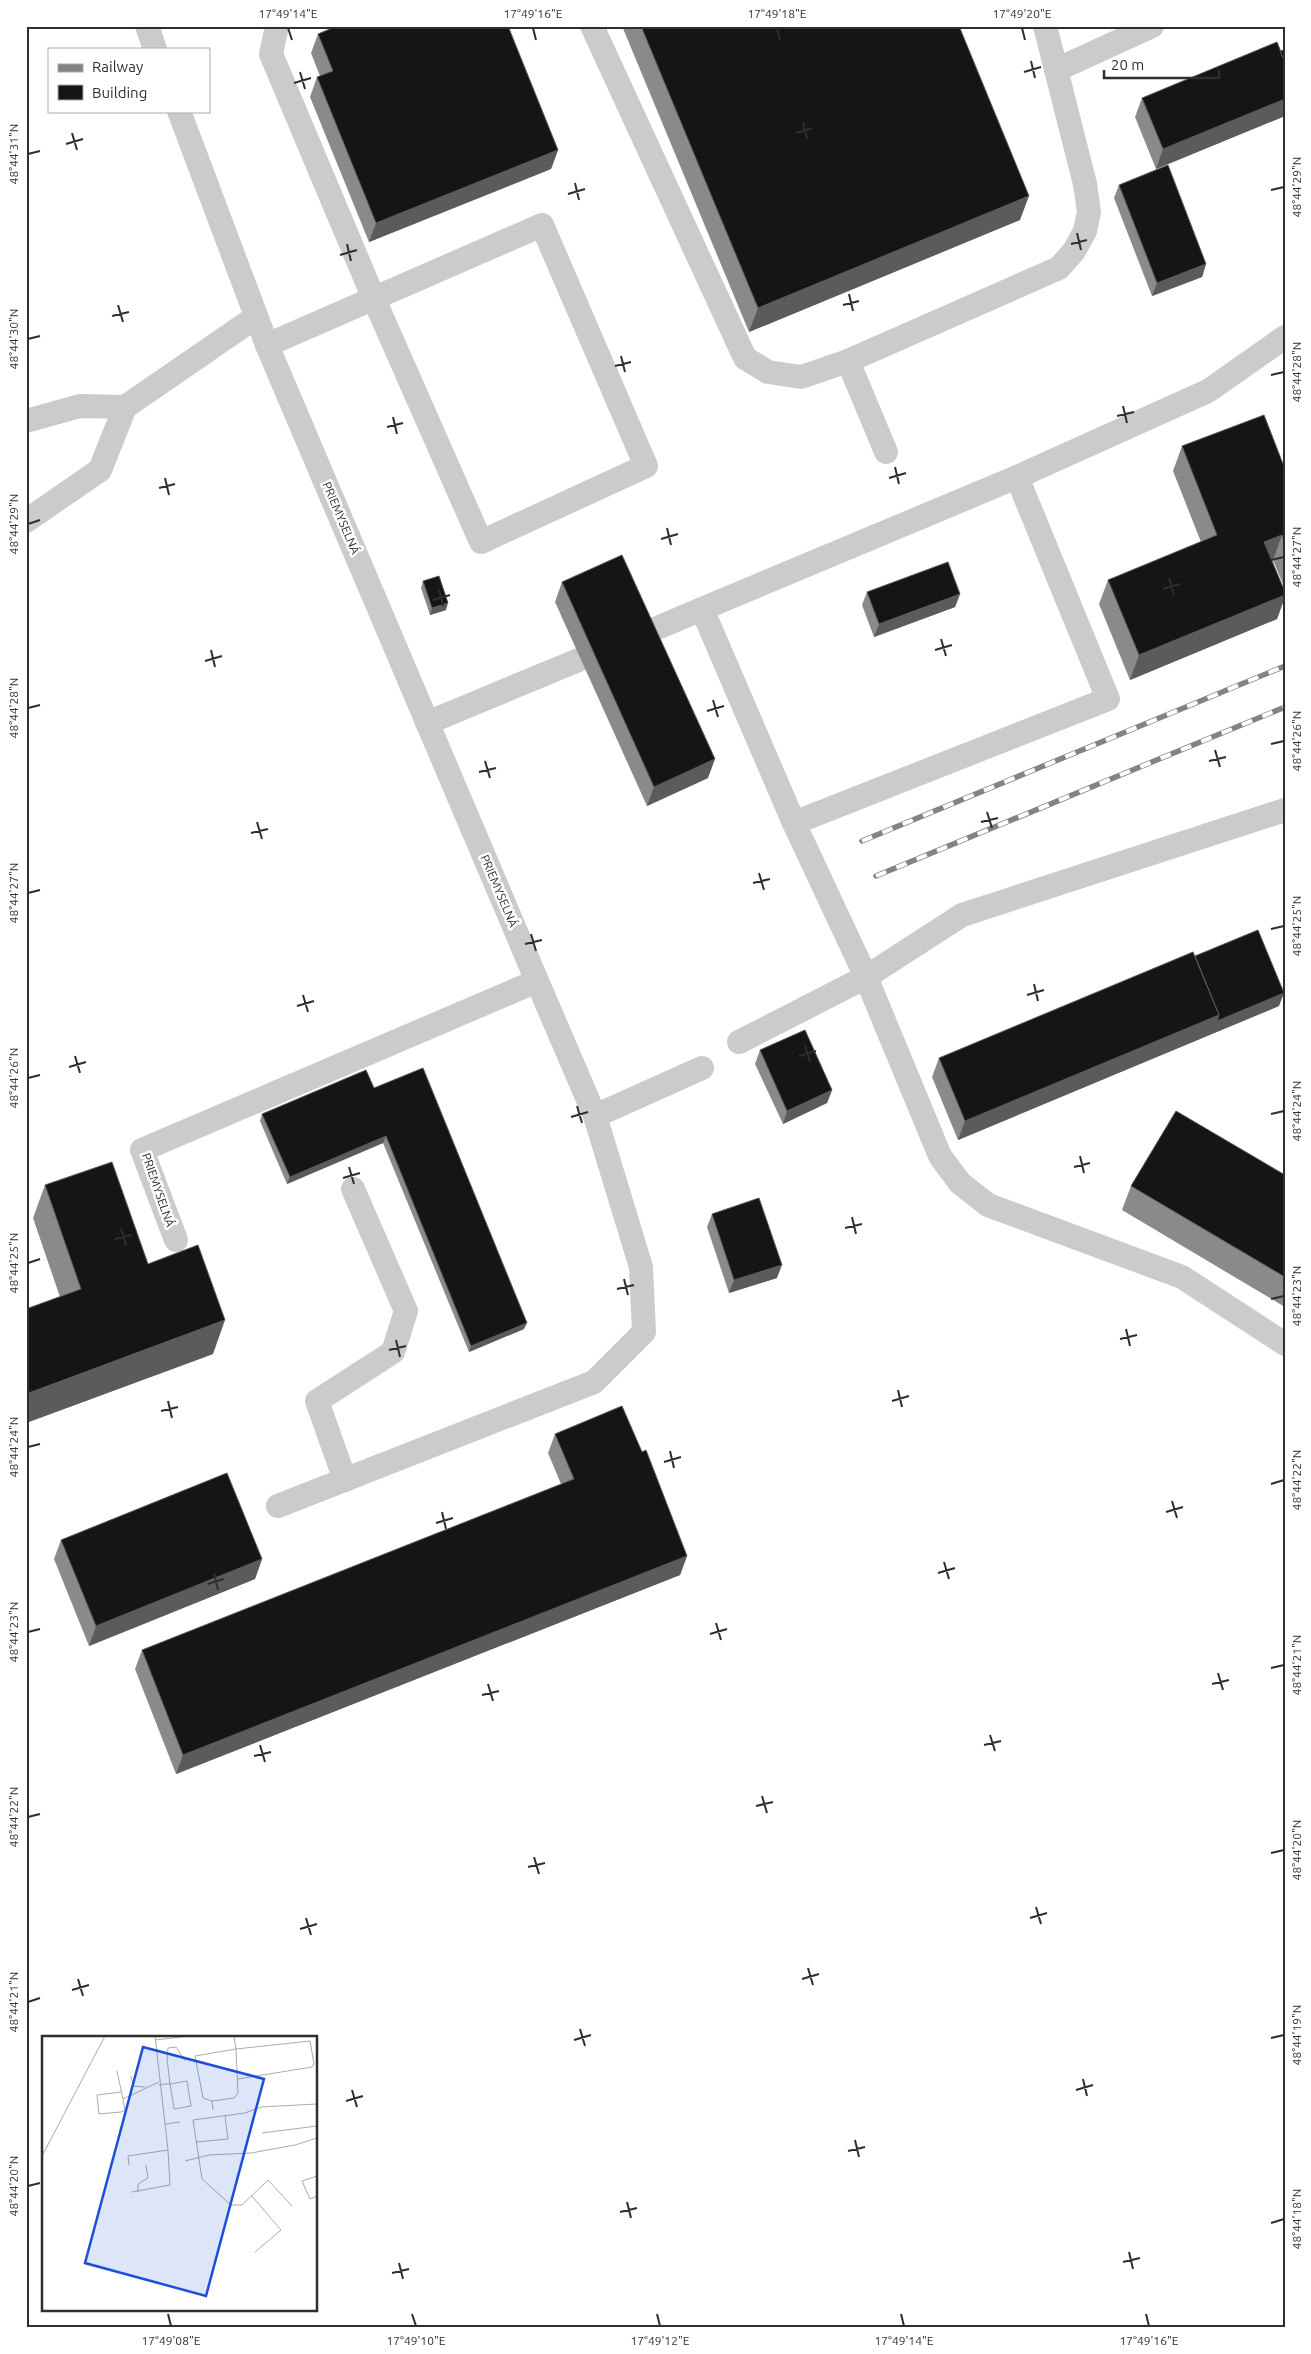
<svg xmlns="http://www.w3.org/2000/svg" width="1311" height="2354" viewBox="0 0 1311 2354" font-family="Ubuntu,sans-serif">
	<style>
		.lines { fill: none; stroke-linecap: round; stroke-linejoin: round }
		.service { stroke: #cbcbcb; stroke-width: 24 }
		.rail-casing { stroke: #838383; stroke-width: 5.5 }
		.rail { stroke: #fff; stroke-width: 4; stroke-dasharray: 11; stroke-linecap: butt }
		.wall { fill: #8a8a8a }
		.shaded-wall { fill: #5b5b5b }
		.building { fill: #151515; stroke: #5b5b5b }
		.ticks { fill: none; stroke: #2e2e2e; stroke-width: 2 }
		.labels { text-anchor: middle; stroke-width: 5; stroke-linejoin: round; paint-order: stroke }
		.street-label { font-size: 12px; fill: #2e2e2e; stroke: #fff }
		.inset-road { fill: none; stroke: #ababab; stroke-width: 1 }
		.view { fill: #1d4ed8; fill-opacity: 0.15; stroke: #1d4ed8; stroke-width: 2.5 }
		.inset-edge { fill: none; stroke: #2e2e2e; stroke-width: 2.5 }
		.neatline { fill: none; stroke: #2e2e2e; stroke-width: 2 }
		.ticks-label { font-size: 12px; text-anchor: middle; fill: #2e2e2e }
	</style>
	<rect width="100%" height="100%" fill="#fff"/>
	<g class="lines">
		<g class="service">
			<polyline points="147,26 155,49"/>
			<polyline points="592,26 745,358 768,372 801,377 848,361"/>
			<polyline points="1056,70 1152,26"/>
			<polyline points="1285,337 1208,391 1017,477 702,609 794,823 866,977 940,1156 960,1183 988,1205 1182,1277 1285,1344"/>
			<path d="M267 345C359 305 450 265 542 225L646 466 481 542 374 299 271 54 277 26"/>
			<polyline points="26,421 80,406 125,407"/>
			<polyline points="886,452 848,361 1059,268 1074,251 1085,231 1089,212 1085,184 1045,26"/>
			<polyline points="26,521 100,470 125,407 256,317"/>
			<polyline points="643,634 702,609"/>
			<polyline points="427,723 581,659"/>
			<polyline points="794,823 1108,699 1017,477"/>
			<polyline points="739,1042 866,977 962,915 1285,810"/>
			<polyline points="595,1116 702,1068"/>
			<polyline points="176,1240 142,1150 537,981 267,345 179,111"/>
			<polyline points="345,1480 317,1401 393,1352 406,1311 353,1189"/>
			<polyline points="278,1506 594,1382 644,1332 641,1267 595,1116 537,981"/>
		</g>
		<defs>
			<g id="rail">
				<polyline points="862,841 1285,666"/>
				<polyline points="876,876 1285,707"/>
			</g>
		</defs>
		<use href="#rail" class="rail-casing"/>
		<use href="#rail" class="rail"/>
	</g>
	<g class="wall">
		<polygon points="622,26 959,26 1020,220 749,332"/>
		<polygon points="443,28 558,150 551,169 369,242 310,97 317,77 320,76 311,53 318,34"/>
		<polygon points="1285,50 1285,116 1156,169 1135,117 1142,98"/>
		<polygon points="1119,185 1206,264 1202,277 1152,296 1114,198"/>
		<polygon points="1182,446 1285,469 1285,589 1273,560 1272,560 1285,592 1285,597 1277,619 1130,680 1099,604 1108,580 1201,542 1173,471"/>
		<polygon points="423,581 446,610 430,615 421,588"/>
		<polygon points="562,582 708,778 647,806 555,602"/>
		<polygon points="867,592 960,594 955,607 874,637 862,605"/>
		<polygon points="1195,956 1279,1006 958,1140 932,1077 939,1058"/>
		<polygon points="760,1050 832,1090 827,1103 783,1124 755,1064"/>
		<polygon points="374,1088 524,1329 469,1352 383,1143 287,1184 260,1121 262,1114"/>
		<polygon points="1285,1175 1285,1307 1122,1210 1131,1186"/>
		<polygon points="45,1185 148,1264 213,1354 26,1423 26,1309 60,1297 33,1218"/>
		<polygon points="712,1214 777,1278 729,1293 707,1227"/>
		<polygon points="555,1434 642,1452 687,1556 680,1575 176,1774 135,1669 142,1650 561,1484 548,1453"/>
		<polygon points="61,1540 262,1559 255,1579 89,1646 54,1559"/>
	</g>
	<g class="shaded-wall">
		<polygon points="1285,99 1285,116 1156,169 1163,149"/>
		<polygon points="558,150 551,169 369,242 376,223"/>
		<polygon points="1029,196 1020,220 749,332 758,308"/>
		<polygon points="1206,264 1202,277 1152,296 1157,283"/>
		<polygon points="1282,535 1273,560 1255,566 1264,542"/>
		<polygon points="960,594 955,607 874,637 879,624"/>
		<polygon points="1285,595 1285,597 1277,619 1130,680 1139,655"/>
		<polygon points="448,603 446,610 430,615 432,608"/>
		<polygon points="715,759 708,778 647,806 654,787"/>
		<polygon points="1284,993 1279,1006 958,1140 965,1121 1219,1015"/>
		<polygon points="832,1090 827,1103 783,1124 787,1111"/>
		<polygon points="386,1136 383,1143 287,1184 290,1177"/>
		<polygon points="782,1265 777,1278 729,1293 734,1280"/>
		<polygon points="225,1320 213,1354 26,1423 26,1394"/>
		<polygon points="527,1323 524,1329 469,1352 471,1346"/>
		<polygon points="687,1556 680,1575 176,1774 183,1755"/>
		<polygon points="262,1559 255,1579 89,1646 96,1626"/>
	</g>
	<g class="building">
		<polygon points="337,26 442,26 443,28 446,26 508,26 558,150 376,223 317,77 333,71 318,34"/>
		<polygon points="641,26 959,26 1029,196 758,308"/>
		<polygon points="1277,42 1285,62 1285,99 1163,149 1142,98"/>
		<polygon points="1285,50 1285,62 1280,51"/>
		<polygon points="1168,165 1206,264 1157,283 1119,185"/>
		<polygon points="1264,415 1285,469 1285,542 1282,535 1264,542 1285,592 1285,595 1139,655 1108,580 1217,535 1182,446"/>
		<polygon points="622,555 715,759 654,787 562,582"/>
		<polygon points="948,562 960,594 879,624 867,592"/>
		<polygon points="439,576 448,603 432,608 423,581"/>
		<polygon points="1258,930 1284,993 1217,1021 1219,1015 1195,956"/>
		<polygon points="1193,952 1219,1015 965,1121 939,1058"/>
		<polygon points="805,1030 832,1090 787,1111 760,1050"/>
		<polygon points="423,1068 527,1323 471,1346 386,1136 290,1177 262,1114 366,1070 374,1088"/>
		<polygon points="1176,1111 1285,1175 1285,1277 1131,1186"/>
		<polygon points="112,1162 148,1264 198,1245 225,1320 26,1394 26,1309 81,1289 45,1185"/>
		<polygon points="759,1198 782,1265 734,1280 712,1214"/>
		<polygon points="622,1406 642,1452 646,1450 687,1556 183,1755 142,1650 574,1479 555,1434"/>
		<polygon points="227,1473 262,1559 96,1626 61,1540"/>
	</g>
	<path class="ticks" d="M288 28 292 40M533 28 536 40M777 28 780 40M1022 28 1025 40M1031 61 1035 78M300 72 305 89M1024 72 1041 67M294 83 311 78M803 122 807 139M72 133 77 150M796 133 813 128M66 144 83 139M28 154 40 151M575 183 579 200M1271 190 1284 187M568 194 585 189M1077 233 1081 250M347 244 351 261M1071 244 1087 240M340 255 357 250M849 294 853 311M118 305 123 322M843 305 859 301M112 316 129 312M28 339 40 336M621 356 625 372M615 366 631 362M1271 375 1284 372M1123 406 1127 423M1117 416 1134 412M393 417 397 434M387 427 403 423M895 467 899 484M165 478 169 495M889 478 906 473M159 488 175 484M28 524 40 520M667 528 671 545M661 539 678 534M1271 560 1284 557M1169 578 1174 595M439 589 443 606M1163 589 1180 584M433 600 450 595M941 639 946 656M211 650 215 667M935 650 952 645M205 661 222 656M713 700 718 717M28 708 40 705M707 711 724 706M1271 744 1284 741M1215 750 1220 767M485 761 490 778M1209 761 1226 757M479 772 496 768M987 812 992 828M257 822 262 839M981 822 998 818M251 833 268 829M759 873 764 890M753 883 770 879M28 893 40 890M1271 929 1284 926M531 934 536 951M525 944 542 940M1034 984 1038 1001M303 995 308 1012M1027 995 1044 990M297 1006 314 1001M805 1045 810 1062M75 1056 80 1073M799 1056 816 1051M69 1067 86 1062M28 1078 40 1075M577 1106 582 1123M1271 1114 1284 1111M571 1117 588 1112M1080 1156 1084 1173M349 1167 354 1184M1074 1167 1090 1163M343 1178 360 1173M852 1217 856 1234M121 1228 126 1245M845 1228 862 1224M115 1239 132 1235M28 1263 40 1259M624 1279 628 1295M617 1289 634 1285M1271 1299 1284 1296M1126 1329 1130 1346M1120 1339 1137 1335M396 1340 400 1357M389 1350 406 1346M898 1390 902 1407M168 1401 172 1418M892 1401 909 1396M161 1411 178 1407M28 1447 40 1444M670 1451 674 1468M664 1462 681 1457M1271 1484 1284 1480M1172 1501 1177 1518M442 1512 446 1529M1166 1512 1183 1507M436 1523 453 1518M944 1562 949 1579M214 1573 218 1590M938 1573 955 1568M208 1584 224 1579M716 1623 721 1640M28 1632 40 1629M710 1634 727 1629M1271 1668 1284 1665M1218 1673 1223 1690M488 1684 493 1701M1212 1684 1229 1680M482 1695 499 1691M990 1735 995 1751M260 1745 265 1762M984 1745 1001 1741M254 1756 271 1752M762 1796 767 1813M756 1806 773 1802M28 1817 40 1814M1271 1853 1284 1850M534 1857 539 1874M528 1867 545 1863M1036 1907 1041 1924M306 1918 311 1935M1030 1918 1047 1913M300 1929 317 1924M808 1968 813 1985M78 1979 83 1996M802 1979 819 1974M72 1990 89 1985M28 2002 40 1998M580 2029 585 2046M1271 2038 1284 2035M574 2040 591 2035M1083 2079 1087 2096M352 2090 357 2107M1076 2090 1093 2085M346 2101 363 2096M855 2140 859 2157M848 2151 865 2147M28 2186 40 2183M627 2202 631 2218M620 2212 637 2208M1271 2223 1284 2219M1129 2252 1133 2269M1123 2262 1140 2258M399 2263 403 2279M392 2273 409 2269M168 2314 171 2326M412 2314 416 2326M657 2314 660 2326M901 2314 904 2326M1146 2314 1149 2326"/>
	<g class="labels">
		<g class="street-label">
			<text transform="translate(341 518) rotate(67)" y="4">PRIEMYSELNÁ</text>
			<text transform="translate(499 891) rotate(67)" y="4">PRIEMYSELNÁ</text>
			<text transform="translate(158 1190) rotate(71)" y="4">PRIEMYSELNÁ</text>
		</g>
	</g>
	<g transform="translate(42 2036)">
		<rect width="275" height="275" fill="#fff"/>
		<path class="inset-road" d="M113 4 147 0M75 35 81 63 117 46M89 40 91 50 103 51M117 49 124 48H128L145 45 149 70 132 73 128 48 125 23 126 12 134 11 143 25M79 56 55 59 57 78 79 76 83 74 81 63M170 65 161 62 153 20 194 13 192 0M171 74 170 65 192 62 196 57 194 13 268 5 272 28 270 31 196 43M123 88 138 86M220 97 275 90M154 106 186 103 183 80M0 120 63 0M143 125 167 119 209 117 253 109 275 102M87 129 86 120 126 114 113 0M275 140 260 145 268 163 275 160M90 156 128 149 126 114M96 156V148L106 142 104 129M209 159 239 194 213 216M250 170 226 144 200 169H189L160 143 151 84 203 77 219 71 275 68"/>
		<path class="view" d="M101 11 222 43 164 260 43 227Z"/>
		<rect width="275" height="275" class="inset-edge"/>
	</g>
	<rect width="1311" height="2354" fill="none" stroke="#ffffff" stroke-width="55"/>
	<rect x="48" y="48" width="162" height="65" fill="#ffffff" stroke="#ababab"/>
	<rect x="58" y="64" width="25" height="8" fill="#838383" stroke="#ababab"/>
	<text x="92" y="72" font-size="15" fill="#2e2e2e">Railway</text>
	<rect x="58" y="85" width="25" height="15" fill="#151515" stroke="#ababab"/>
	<text x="92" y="98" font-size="15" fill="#2e2e2e">Building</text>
	<path d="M1104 70v8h115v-8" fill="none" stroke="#2e2e2e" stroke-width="2.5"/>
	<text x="1111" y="70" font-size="15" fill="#2e2e2e" stroke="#ffffff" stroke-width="4" paint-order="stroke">20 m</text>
	<rect x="28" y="28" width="1256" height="2298" class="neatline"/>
	<g class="ticks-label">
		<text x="288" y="18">17°49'14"E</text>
		<text x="533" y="18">17°49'16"E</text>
		<text x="777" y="18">17°49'18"E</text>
		<text x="1022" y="18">17°49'20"E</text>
		<text transform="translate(14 154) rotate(-90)" y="4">48°44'31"N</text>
		<text transform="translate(1297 187) rotate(-90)" y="4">48°44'29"N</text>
		<text transform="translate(14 339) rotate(-90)" y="4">48°44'30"N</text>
		<text transform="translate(1297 372) rotate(-90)" y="4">48°44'28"N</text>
		<text transform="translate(14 524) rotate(-90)" y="4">48°44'29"N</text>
		<text transform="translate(1297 557) rotate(-90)" y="4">48°44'27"N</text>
		<text transform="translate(14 708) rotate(-90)" y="4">48°44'28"N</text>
		<text transform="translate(1297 741) rotate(-90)" y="4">48°44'26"N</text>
		<text transform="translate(14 893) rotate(-90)" y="4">48°44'27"N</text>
		<text transform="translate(1297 926) rotate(-90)" y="4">48°44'25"N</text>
		<text transform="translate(14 1078) rotate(-90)" y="4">48°44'26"N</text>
		<text transform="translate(1297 1111) rotate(-90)" y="4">48°44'24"N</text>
		<text transform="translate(14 1263) rotate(-90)" y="4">48°44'25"N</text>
		<text transform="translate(1297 1296) rotate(-90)" y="4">48°44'23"N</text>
		<text transform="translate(14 1447) rotate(-90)" y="4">48°44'24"N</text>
		<text transform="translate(1297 1480) rotate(-90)" y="4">48°44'22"N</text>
		<text transform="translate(14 1632) rotate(-90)" y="4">48°44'23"N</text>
		<text transform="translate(1297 1665) rotate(-90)" y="4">48°44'21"N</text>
		<text transform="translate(14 1817) rotate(-90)" y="4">48°44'22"N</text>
		<text transform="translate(1297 1850) rotate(-90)" y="4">48°44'20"N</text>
		<text transform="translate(14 2002) rotate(-90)" y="4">48°44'21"N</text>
		<text transform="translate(1297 2035) rotate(-90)" y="4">48°44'19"N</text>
		<text transform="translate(14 2186) rotate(-90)" y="4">48°44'20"N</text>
		<text transform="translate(1297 2219) rotate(-90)" y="4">48°44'18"N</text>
		<text x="171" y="2345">17°49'08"E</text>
		<text x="416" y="2345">17°49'10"E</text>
		<text x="660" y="2345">17°49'12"E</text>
		<text x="904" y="2345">17°49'14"E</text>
		<text x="1149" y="2345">17°49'16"E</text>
	</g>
</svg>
